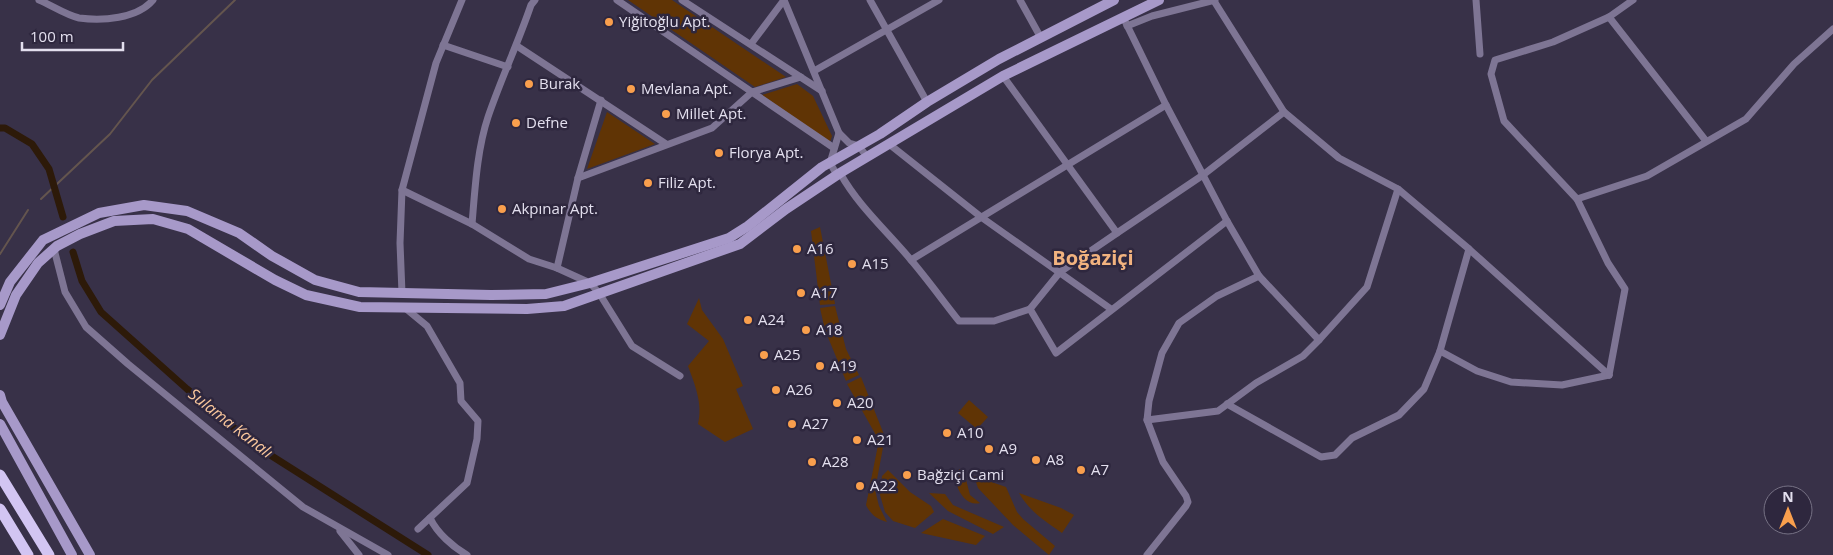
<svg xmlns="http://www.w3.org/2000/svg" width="1833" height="555" viewBox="0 0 1833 555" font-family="'Open Sans',sans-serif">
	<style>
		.green { fill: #603405 }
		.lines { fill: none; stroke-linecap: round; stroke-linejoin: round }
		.stream { stroke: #64554e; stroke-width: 2 }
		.canal { stroke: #2d1a09; stroke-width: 7 }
		.minor { stroke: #7e7594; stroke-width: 7 }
		.secondary { stroke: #a799c9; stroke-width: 10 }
		.trunk { stroke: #d2c5f2; stroke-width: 11 }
		.poi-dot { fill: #f99f4d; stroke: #2e273e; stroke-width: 2 }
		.labels { text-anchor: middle; stroke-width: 5; stroke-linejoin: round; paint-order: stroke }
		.poi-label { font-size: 15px; fill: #e3dfee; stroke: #2e273e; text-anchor: start }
		.water-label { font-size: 16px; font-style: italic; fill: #f9c69c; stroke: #2e273e }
		.district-label { font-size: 20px; font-weight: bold; fill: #f2b37f; stroke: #2e273e }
	</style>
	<rect width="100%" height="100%" fill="#383148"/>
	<g class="green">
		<polygon points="628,0 672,0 786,77 755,87"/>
		<polygon points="797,84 813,96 832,136 830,142 762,95"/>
		<polygon points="607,112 655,144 587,169"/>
		<polygon points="820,227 835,304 820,305 811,231"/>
		<path d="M699 298 702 310 723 339 743 386 736 389 753 429 725 442 698 424C703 404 695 385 688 366L709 341 687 324Z"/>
		<polygon points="835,306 846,349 859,375 846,381 825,330 820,308"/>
		<path d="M861 377 885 437 875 490 879 506 887 522C877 519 871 515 866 505L878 445 877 437 847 384Z"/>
		<polygon points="969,400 988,417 977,429 958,413"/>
		<path d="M959 469 964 472 970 495 980 503C969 506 960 496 957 485 957 480 959 474 959 469Z"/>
		<polygon points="888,470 910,492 931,506 934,512 915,528 893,521 885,512 880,495 882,476"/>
		<polygon points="974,476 1006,487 1017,512 1023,519 1055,546 1049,555 1013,525 978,488"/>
		<polygon points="929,493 945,494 953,505 1004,527 993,534 948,511"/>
		<path d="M1019 493 1061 508 1074 515 1062 533C1044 520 1030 512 1019 493Z"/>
		<polygon points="943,519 985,536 976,545 921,533"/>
	</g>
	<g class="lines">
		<g class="stream">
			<polyline points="41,199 110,134 152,80 235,0"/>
			<polyline points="0,254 28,210"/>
		</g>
		<g class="canal">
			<polyline points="0,128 5,128 32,144 49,169 63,217"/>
			<polyline points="73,252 82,281 101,312 187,389 256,446 428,555"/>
		</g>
		<g class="minor">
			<path d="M39 0C51 5 66 15 79 18 102 21 137 19 153 0"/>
			<polyline points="617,0 834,148"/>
			<polyline points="682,0 822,91"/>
			<polyline points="784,0 839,133 830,163 837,175"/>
			<polyline points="870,0 927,102"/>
			<polyline points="1020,0 1041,38"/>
			<polyline points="1476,0 1480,54"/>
			<polyline points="1214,1 1284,112 1339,158 1398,189 1469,249 1440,351 1424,389 1399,415 1352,438 1335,455 1321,457 1227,404"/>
			<polyline points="1123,17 1166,105 1203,175 1284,112"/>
			<polyline points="1609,17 1706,141"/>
			<polyline points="1127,26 1152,16 1215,0"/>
			<polyline points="751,44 784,0"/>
			<polyline points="443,45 508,67"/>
			<polyline points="517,46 666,144"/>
			<polyline points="814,71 939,0"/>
			<polyline points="1003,76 1117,233 1203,175 1227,221 1259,276 1217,296 1179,323 1162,353 1149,401 1147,420 1163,462 1186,496 1188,502 1186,506 1147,555"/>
			<polyline points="839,133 849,143 859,146 867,157"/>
			<polyline points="889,144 981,217 1111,309"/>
			<path d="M840 173C859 207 887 231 911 260 928 280 943 301 959 321H994L1030 309"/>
			<polyline points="578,178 712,128 752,92 801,77"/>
			<polyline points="402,190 472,224 529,259 557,268 590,283 599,293 632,346 680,376"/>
			<polyline points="1577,199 1647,176 1746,119 1794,64 1833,29"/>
			<path d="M472 224C475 189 477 150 488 117 501 79 518 43 531 5L535 0"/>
			<polyline points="1117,233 1060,272 1030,309 1056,353 1227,221"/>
			<polyline points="54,249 65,292 86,327 128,364 303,507 388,555"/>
			<polyline points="1469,249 1609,375"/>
			<polyline points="911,260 1166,105"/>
			<polyline points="557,268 578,178 601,100"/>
			<polyline points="1259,276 1319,340 1367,287 1398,189"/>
			<polyline points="402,293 400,243 402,190 436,63 462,0"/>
			<polyline points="404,307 427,326 460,383 461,401 478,421 477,439 467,483 418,529"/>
			<polyline points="1440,351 1477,371 1511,382 1562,385 1609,375"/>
			<polyline points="1609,375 1625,289 1608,263 1577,199 1504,121 1491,74 1495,60 1553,42 1609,17 1633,0"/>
			<polyline points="1147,420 1218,411 1256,383 1303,356 1319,340"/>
			<path d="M430 518C437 533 453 547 467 555"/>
			<polyline points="340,531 359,555"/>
		</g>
		<g class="secondary">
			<polyline points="0,305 10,282 43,240 99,213 144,205 187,211 239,233 272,256 315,280 359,292 491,295 546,294 590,283 729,238 748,226 822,167 880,134 927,102 999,59 1114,0"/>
			<polyline points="0,335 16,295 38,263 57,246 80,234 114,221 153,219 188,229 275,280 306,295 360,307 527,309 564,306 740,244 786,209 840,173 1003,76 1159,0"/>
			<polyline points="0,395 2,402 90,555"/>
			<polyline points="0,424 72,555"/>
		</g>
		<g class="trunk">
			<polyline points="0,475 49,555"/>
			<polyline points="0,509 28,555"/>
		</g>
	</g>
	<g class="poi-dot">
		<circle cx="609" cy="22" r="5"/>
		<circle cx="529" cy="84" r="5"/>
		<circle cx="631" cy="89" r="5"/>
		<circle cx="666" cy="114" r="5"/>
		<circle cx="516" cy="123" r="5"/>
		<circle cx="719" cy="153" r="5"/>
		<circle cx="648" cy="183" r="5"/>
		<circle cx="502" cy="209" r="5"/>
		<circle cx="797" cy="249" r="5"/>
		<circle cx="852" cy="264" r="5"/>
		<circle cx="801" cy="293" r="5"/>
		<circle cx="748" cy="320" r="5"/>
		<circle cx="806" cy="330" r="5"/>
		<circle cx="764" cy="355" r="5"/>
		<circle cx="820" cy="366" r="5"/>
		<circle cx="776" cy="390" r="5"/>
		<circle cx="837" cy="403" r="5"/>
		<circle cx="792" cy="424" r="5"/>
		<circle cx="947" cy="433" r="5"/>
		<circle cx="857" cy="440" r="5"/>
		<circle cx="989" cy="449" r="5"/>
		<circle cx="1036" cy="460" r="5"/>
		<circle cx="812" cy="462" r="5"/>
		<circle cx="1081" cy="470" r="5"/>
		<circle cx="907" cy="475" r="5"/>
		<circle cx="860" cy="486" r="5"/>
	</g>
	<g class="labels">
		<g class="poi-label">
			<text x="619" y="27">Yiğitoğlu Apt.</text>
			<text x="539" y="89">Burak</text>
			<text x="641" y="94">Mevlana Apt.</text>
			<text x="676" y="119">Millet Apt.</text>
			<text x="526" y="128">Defne</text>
			<text x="729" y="158">Florya Apt.</text>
			<text x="658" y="188">Filiz Apt.</text>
			<text x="512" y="214">Akpınar Apt.</text>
			<text x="807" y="254">A16</text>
			<text x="862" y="269">A15</text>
			<text x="811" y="298">A17</text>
			<text x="758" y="325">A24</text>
			<text x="816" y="335">A18</text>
			<text x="774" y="360">A25</text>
			<text x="830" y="371">A19</text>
			<text x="786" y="395">A26</text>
			<text x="847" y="408">A20</text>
			<text x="802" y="429">A27</text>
			<text x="957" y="438">A10</text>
			<text x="867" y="445">A21</text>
			<text x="999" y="454">A9</text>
			<text x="1046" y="465">A8</text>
			<text x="822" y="467">A28</text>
			<text x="1091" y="475">A7</text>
			<text x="917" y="480">Bağziçi Cami</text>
			<text x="870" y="491">A22</text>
		</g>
		<g class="water-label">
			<text transform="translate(231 423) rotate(38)" y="6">Sulama Kanalı</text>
		</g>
		<g class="district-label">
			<text x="1093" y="265">Boğaziçi</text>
		</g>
	</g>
	<g transform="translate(1788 510)"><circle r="24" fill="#2e273e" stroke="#767184"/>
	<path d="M0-4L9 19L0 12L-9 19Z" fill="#f99f4d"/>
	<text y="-8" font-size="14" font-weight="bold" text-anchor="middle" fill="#e3dfee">N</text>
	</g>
	<path d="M22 42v8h101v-8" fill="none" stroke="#e3dfee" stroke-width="2.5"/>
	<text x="30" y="42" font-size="15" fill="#e3dfee" stroke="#2e273e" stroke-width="4" paint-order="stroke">100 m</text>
</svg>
